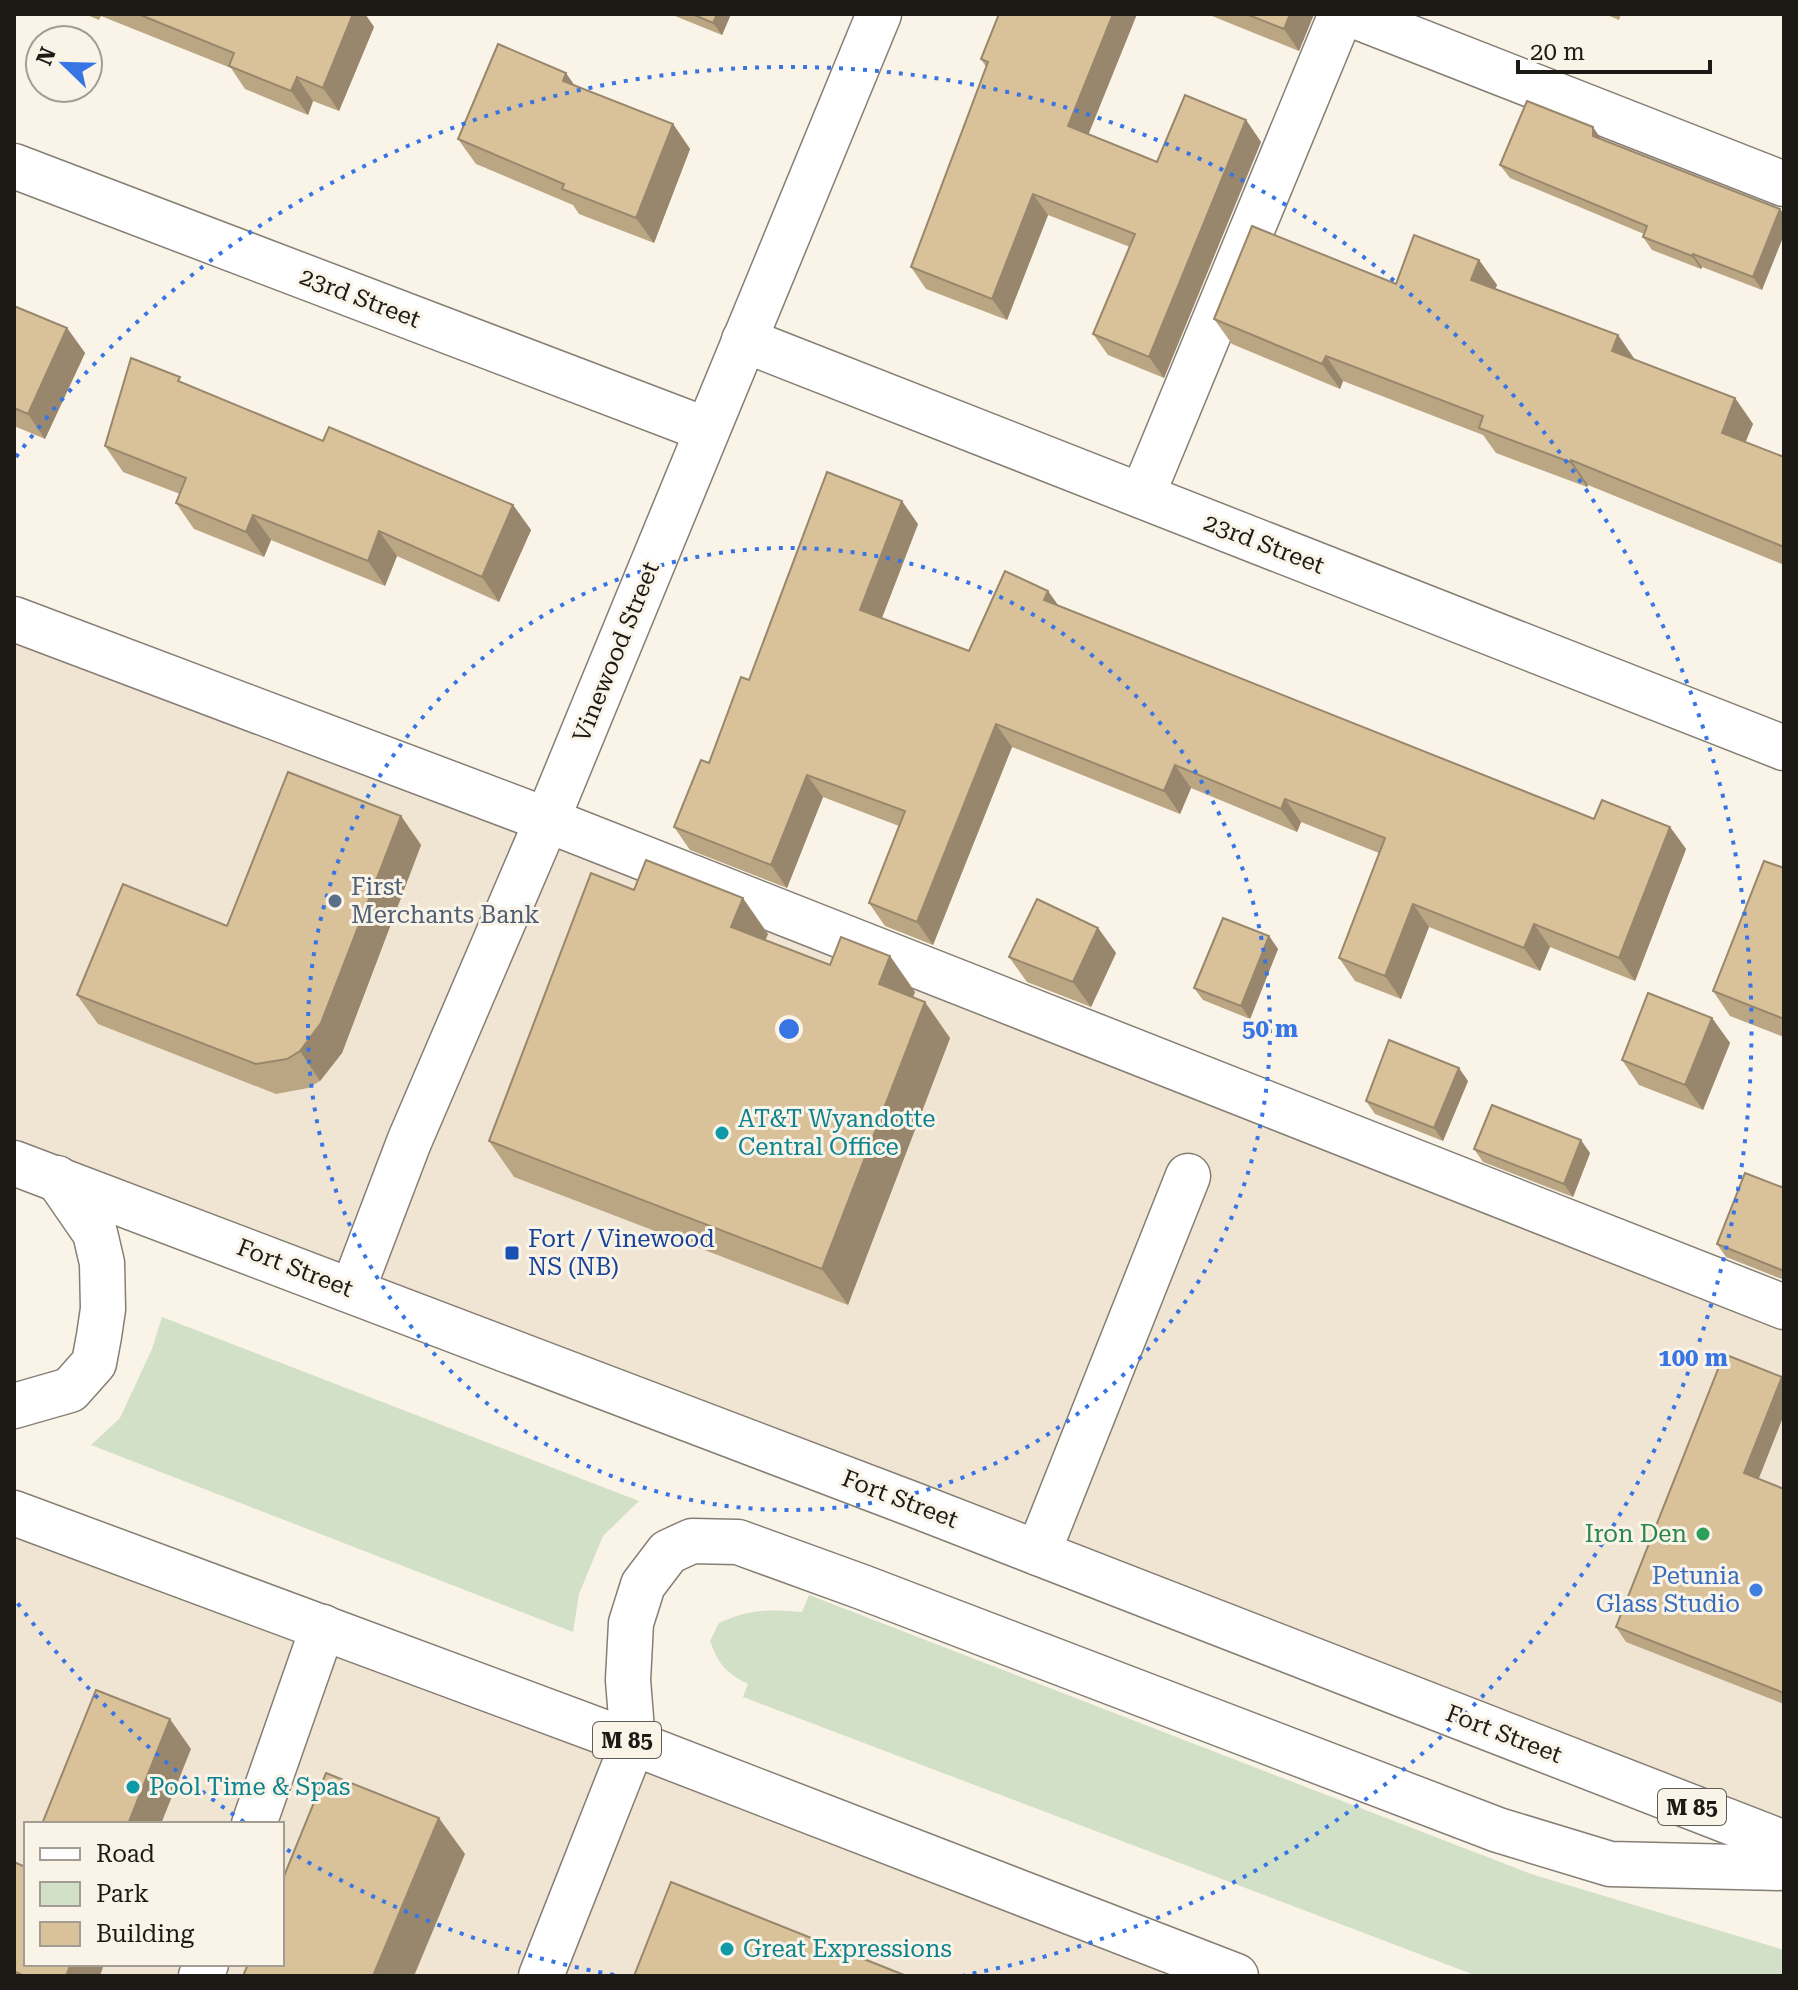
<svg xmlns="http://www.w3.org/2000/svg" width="1798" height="1990" viewBox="0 0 1798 1990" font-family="'Roboto Serif',serif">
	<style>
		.built { fill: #f0e5d3; fill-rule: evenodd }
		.green { fill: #d1e0c6 }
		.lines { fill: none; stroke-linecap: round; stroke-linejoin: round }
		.minor-casing { stroke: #857e74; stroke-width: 47 }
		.major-casing { stroke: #857e74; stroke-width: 47 }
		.minor { stroke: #fff; stroke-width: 44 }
		.major { stroke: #fff; stroke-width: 44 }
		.wall { fill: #bba684 }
		.shaded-wall { fill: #98876c }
		.building { fill: #d9c19a; stroke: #98876c; stroke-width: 2 }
		.ring { fill: none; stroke: #3775e4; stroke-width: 4; stroke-dasharray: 4 8 }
		.service-dot { fill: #5c6f8a; stroke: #faf3e7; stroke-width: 3 }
		.culture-dot { fill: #0f9aa8; stroke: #faf3e7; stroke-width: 3 }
		.transit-dot { fill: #1a4fb4; stroke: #faf3e7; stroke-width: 3 }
		.leisure-dot { fill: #2e9e5b; stroke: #faf3e7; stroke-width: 3 }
		.shop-dot { fill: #3f7fe0; stroke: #faf3e7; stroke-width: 3 }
		.labels { text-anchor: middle; stroke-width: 6; stroke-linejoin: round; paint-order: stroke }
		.shield { fill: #faf3e7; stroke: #5f5b55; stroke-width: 2 }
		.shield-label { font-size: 22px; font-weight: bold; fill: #1d1a16 }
		.street-label { font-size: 24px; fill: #1d1a16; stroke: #faf3e7 }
		.service-label { font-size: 24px; fill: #4e5e75; stroke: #faf3e7; text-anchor: start }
		.culture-label { font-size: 24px; fill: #0d838f; stroke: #faf3e7; text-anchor: start }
		.transit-label { font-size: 24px; fill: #164399; stroke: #faf3e7; text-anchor: start }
		.leisure-label { font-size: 24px; fill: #27864d; stroke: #faf3e7; text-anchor: end }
		.shop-label { font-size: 24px; fill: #366cbe; stroke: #faf3e7; text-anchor: end }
		.centre { fill: #3775e4; stroke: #faf3e7; stroke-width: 4 }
		.ring-label { font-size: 24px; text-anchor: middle; font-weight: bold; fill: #3775e4; stroke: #faf3e7; stroke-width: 6; stroke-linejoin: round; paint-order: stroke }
	</style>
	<rect width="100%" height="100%" fill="#faf3e7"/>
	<g class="built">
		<polygon points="14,619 1784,1307 1784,1841 14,1161"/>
		<path d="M14 1513 1236 1976H14ZM26 1824H282V1964H26Z"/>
	</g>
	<g class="green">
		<polygon points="162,1317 639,1501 603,1536 579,1594 573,1632 91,1445 120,1418 152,1349"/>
		<path d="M809 1595 1531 1874 1784 1950V1976H1477L743 1697 748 1684C725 1672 719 1665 710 1641L719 1623C750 1609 769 1609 802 1612Z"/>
	</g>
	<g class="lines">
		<defs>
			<g id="minor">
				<polyline points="1350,14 1784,184"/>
				<polyline points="14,166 707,430"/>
				<polyline points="744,340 1784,748"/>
				<polyline points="1142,496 1341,14"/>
				<polyline points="14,619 547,820 1784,1307"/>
				<polyline points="353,1289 409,1142 547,820 879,14"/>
				<polyline points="1038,1553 1188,1176"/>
				<polyline points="254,1824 323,1627"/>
				<polyline points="201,1976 206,1964"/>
				<polyline points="541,1976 633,1743"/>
			</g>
			<g id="major">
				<polyline points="14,1163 912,1504 1784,1843"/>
				<polyline points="14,1406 70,1390 94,1363 99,1336 103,1309 102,1263 95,1233 57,1178"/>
				<polyline points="14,1513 633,1743 1236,1976"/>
				<polyline points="633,1743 628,1680 631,1623 643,1585 668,1552 692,1541 738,1542 862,1587 1498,1830 1610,1864 1784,1868"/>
			</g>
		</defs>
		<use href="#minor" class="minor-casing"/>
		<use href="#major" class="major-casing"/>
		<use href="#minor" class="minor"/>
		<use href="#major" class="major"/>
	</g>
	<g class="wall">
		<polygon points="85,14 365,14 374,27 339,111 313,101 308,115 245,89 231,68 101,16 99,20"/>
		<polygon points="670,14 731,14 722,35"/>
		<polygon points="999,14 1137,14 1088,134 1157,162 1246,120 1261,142 1164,378 1108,355 1093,334 1130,247 1048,215 1007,320 926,289 911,267 986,67 981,59"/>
		<polygon points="1207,14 1314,14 1299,51"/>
		<polygon points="1605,14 1621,14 1619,20"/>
		<polygon points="575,86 673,124 690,149 654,243 579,214 573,205 476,164 458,139"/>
		<polygon points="1602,140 1780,209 1762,290 1702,267 1701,269 1652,250 1643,237 1644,234 1510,178 1500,165"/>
		<polygon points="1479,260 1497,285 1495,289 1618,335 1635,360 1735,398 1753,424 1745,442 1784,457 1784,565 1588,485 1587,487 1496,453 1483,435 1343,381 1340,389 1232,344 1214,319 1396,284"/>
		<polygon points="14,306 67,328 85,353 45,439 14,426"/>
		<polygon points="184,384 323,441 513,505 531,530 499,602 397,556 385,586 271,540 264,557 194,529 176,503 180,494 123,472 105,446"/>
		<polygon points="918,524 882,618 969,651 1048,591 1058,605 1594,819 1670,827 1686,849 1635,981 1550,947 1540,971 1429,927 1401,999 1355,981 1339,958 1379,853 1301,822 1297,832 1191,788 1180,814 1012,747 933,945 885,926 869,903 899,826 823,797 787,888 690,850 674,827 709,763 749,680"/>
		<polygon points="401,816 421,845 342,1053 320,1081 308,1088 276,1094 98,1024 77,995 227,926"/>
		<polygon points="1784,868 1784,1037 1730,1016 1713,991"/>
		<polygon points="634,890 768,934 765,940 830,965 890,956 915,992 913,997 950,1038 848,1305 514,1177 489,1141"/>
		<polygon points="1098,928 1116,953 1091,1007 1027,982 1009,957"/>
		<polygon points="1269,936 1278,949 1250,1019 1203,1000 1194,988"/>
		<polygon points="1712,1018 1730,1043 1703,1110 1639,1085 1622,1060"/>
		<polygon points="1468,1081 1443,1141 1375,1114 1366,1101"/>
		<polygon points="1474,1149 1590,1153 1573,1197 1483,1162"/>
		<polygon points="1784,1188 1784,1280 1726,1257 1717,1244"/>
		<polygon points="1759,1479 1784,1489 1784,1704 1626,1642 1616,1627"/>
	</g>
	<g class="shaded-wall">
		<polygon points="353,14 365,14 374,27 339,111 323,88"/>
		<polygon points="717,14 731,14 722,35 713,23"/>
		<polygon points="1113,14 1137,14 1083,148 1068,126"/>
		<polygon points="1290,14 1314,14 1299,51 1284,29"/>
		<polygon points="566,73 584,99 563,81"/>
		<polygon points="297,77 313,101 308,115 291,91"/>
		<polygon points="1246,120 1261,142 1164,378 1149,357"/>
		<polygon points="673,124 690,149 654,243 636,218"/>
		<polygon points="1593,127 1602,140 1593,136"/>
		<polygon points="1033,194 1048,215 1007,320 992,299"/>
		<polygon points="1780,209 1784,214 1784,235 1762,290 1753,277"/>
		<polygon points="1693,254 1702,267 1701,269 1692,256"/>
		<polygon points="1479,260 1497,285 1489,305 1471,280"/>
		<polygon points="67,328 85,353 45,439 28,414"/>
		<polygon points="1618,335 1635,360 1612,351"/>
		<polygon points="1326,356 1343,381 1340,389 1322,364"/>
		<polygon points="1735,398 1753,424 1739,458 1722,433"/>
		<polygon points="1571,460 1588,485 1587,487 1570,462"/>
		<polygon points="902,501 918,524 876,633 860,610"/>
		<polygon points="513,505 531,530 499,602 482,577"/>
		<polygon points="253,515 271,540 264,557 246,532"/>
		<polygon points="379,531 397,556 385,586 368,561"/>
		<polygon points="1048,591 1064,614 1044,600"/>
		<polygon points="996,724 1012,747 933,945 917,922"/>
		<polygon points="1175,765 1191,788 1180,814 1164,791"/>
		<polygon points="807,775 823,797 787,888 771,865"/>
		<polygon points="1285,799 1301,822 1297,832 1281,809"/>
		<polygon points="401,816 421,845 342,1053 320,1081 300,1051"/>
		<polygon points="1670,827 1686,849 1635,981 1619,958"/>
		<polygon points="743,898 768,934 756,963 731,927"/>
		<polygon points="1413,904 1429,927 1401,999 1385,976"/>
		<polygon points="1534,924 1550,947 1540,971 1524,948"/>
		<polygon points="1098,928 1116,953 1091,1007 1073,982"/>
		<polygon points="1269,936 1278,949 1250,1019 1241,1006"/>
		<polygon points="890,956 915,992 904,1020 879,984"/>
		<polygon points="925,1002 950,1038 848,1305 822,1269"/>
		<polygon points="1712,1018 1730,1043 1703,1110 1685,1085"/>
		<polygon points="1459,1068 1468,1081 1443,1141 1434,1128"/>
		<polygon points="1581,1140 1590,1153 1573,1197 1564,1184"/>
		<polygon points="1782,1377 1784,1379 1784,1415 1755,1488 1744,1473"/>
		<polygon points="170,1719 191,1749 161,1824 128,1824"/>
		<polygon points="439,1818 465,1854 414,1976 373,1976"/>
		<polygon points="71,1964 104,1964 100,1976 66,1976"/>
	</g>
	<g class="building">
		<polygon points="138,14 353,14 323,88 297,77 291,91 229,66 234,53"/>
		<polygon points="692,14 717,14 713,23"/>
		<polygon points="999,14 1113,14 1068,126 1157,162 1185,95 1246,120 1149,357 1093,334 1135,234 1033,194 992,299 911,267 988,62 981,59"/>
		<polygon points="1246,14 1290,14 1284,29"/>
		<polygon points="498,44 566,73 563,81 673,124 636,218 562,189 564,184 458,139"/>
		<polygon points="1527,101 1593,127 1593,136 1780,209 1753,277 1693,254 1692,256 1643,237 1647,226 1500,165"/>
		<polygon points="1252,226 1396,284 1414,235 1479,260 1471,280 1618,335 1612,351 1735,398 1722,433 1784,457 1784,547 1571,460 1570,462 1479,428 1483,416 1326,356 1322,364 1214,319"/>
		<polygon points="14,306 67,328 28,414 14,408"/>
		<polygon points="131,358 180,377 178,381 323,441 329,427 513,505 482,577 379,531 368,561 253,515 246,532 176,503 186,478 105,446"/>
		<polygon points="827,472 902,501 860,610 969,651 1005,571 1048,591 1044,600 1594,819 1602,800 1670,827 1619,958 1534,924 1524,948 1413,904 1385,976 1339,958 1385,838 1285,799 1281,809 1175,765 1164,791 996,724 917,922 869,903 905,811 807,775 771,865 674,827 701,760 709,763 741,677 749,680"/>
		<polygon points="288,772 401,816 321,1023 300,1051 287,1059 256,1064 77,995 123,884 227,926"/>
		<polygon points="646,860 743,898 731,927 830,965 841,937 890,956 879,984 925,1002 822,1269 489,1141 591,873 634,890"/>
		<polygon points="1764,861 1784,868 1784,1019 1713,991"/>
		<polygon points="1037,899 1098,928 1073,982 1009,957"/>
		<polygon points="1223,918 1269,936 1241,1006 1194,988"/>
		<polygon points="1648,993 1712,1018 1685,1085 1622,1060"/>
		<polygon points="1389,1040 1459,1068 1434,1128 1366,1101"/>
		<polygon points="1492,1105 1581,1140 1564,1184 1474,1149"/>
		<polygon points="1745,1173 1784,1188 1784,1271 1717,1244"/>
		<polygon points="1724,1354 1782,1377 1744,1473 1784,1489 1784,1693 1616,1627"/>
		<polygon points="96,1690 170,1719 128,1824 42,1824"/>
		<polygon points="326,1773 439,1818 373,1976 243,1976 248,1964 282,1964 282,1881"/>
		<polygon points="14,1862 25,1867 26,1864 26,1964 71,1964 66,1976 24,1976 16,1972 14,1976"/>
		<polygon points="671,1882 904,1975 906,1976 634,1976"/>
	</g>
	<g class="ring">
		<circle cx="789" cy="1029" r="481"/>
		<path d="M614 1975A962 962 0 0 1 286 1849M244 1822A962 962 0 0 1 16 1601M16 457A962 962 0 1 1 964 1975"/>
	</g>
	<circle class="service-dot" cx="335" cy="901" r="8"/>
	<g class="culture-dot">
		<circle cx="722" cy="1133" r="8"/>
		<circle cx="133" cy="1787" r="8"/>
		<circle cx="727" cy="1949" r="8"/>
	</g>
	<rect class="transit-dot" x="504" y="1245" width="16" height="16" rx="4"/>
	<circle class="leisure-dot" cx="1703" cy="1534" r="8"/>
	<circle class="shop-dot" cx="1756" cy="1590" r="8"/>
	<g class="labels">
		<g class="shield">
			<rect x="593" y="1722" width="68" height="36" rx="6"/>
			<rect x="1658" y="1789" width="68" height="36" rx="6"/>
		</g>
		<g class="shield-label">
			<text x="627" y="1748">M 85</text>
			<text x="1692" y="1815">M 85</text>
		</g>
		<g class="street-label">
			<text transform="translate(360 298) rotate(21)" y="8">23rd Street</text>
			<text transform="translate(1264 544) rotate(21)" y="8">23rd Street</text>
			<text transform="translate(616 652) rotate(-68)" y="8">Vinewood Street</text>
			<text transform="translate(295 1268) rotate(21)" y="8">Fort Street</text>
			<text transform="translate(900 1499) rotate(21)" y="8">Fort Street</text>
			<text transform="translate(1504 1734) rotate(21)" y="8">Fort Street</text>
		</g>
		<g class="service-label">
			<text x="351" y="895">First<tspan x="351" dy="28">Merchants Bank</tspan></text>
		</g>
		<g class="culture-label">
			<text x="738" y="1127">AT&amp;T Wyandotte<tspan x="738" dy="28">Central Office</tspan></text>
			<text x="149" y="1795">Pool Time &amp; Spas</text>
			<text x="743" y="1957">Great Expressions</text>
		</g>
		<g class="transit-label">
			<text x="528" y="1247">Fort / Vinewood<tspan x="528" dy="28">NS (NB)</tspan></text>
		</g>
		<g class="leisure-label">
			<text x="1687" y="1542">Iron Den</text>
		</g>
		<g class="shop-label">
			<text x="1740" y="1584">Petunia<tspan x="1740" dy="28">Glass Studio</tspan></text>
		</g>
	</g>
	<circle cx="789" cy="1029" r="12" class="centre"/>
	<g class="ring-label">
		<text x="1270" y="1037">50 m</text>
		<text x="1693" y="1366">100 m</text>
	</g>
	<rect width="1798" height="1990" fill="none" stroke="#1d1a16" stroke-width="32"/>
	<rect x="24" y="1822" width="260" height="144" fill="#faf3e7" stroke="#a29c93" stroke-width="2"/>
	<rect x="40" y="1848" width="40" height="12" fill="#ffffff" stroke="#a29c93" stroke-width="2"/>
	<text x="96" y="1862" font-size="24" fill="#1d1a16">Road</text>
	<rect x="40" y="1882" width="40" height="24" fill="#d1e0c6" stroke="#a29c93" stroke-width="2"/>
	<text x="96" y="1902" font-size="24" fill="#1d1a16">Park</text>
	<rect x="40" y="1922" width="40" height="24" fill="#d9c19a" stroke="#a29c93" stroke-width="2"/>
	<text x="96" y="1942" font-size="24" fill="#1d1a16">Building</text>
	<g transform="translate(64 64) rotate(293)"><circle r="38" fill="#faf3e7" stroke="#a29c93" stroke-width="2"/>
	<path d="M0-6L14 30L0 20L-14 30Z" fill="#3775e4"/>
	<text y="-12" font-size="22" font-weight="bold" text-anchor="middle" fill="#1d1a16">N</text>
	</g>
	<path d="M1518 60v12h192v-12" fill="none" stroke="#1d1a16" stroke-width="4"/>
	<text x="1530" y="60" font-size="24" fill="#1d1a16" stroke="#faf3e7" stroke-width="6" paint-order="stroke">20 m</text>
</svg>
